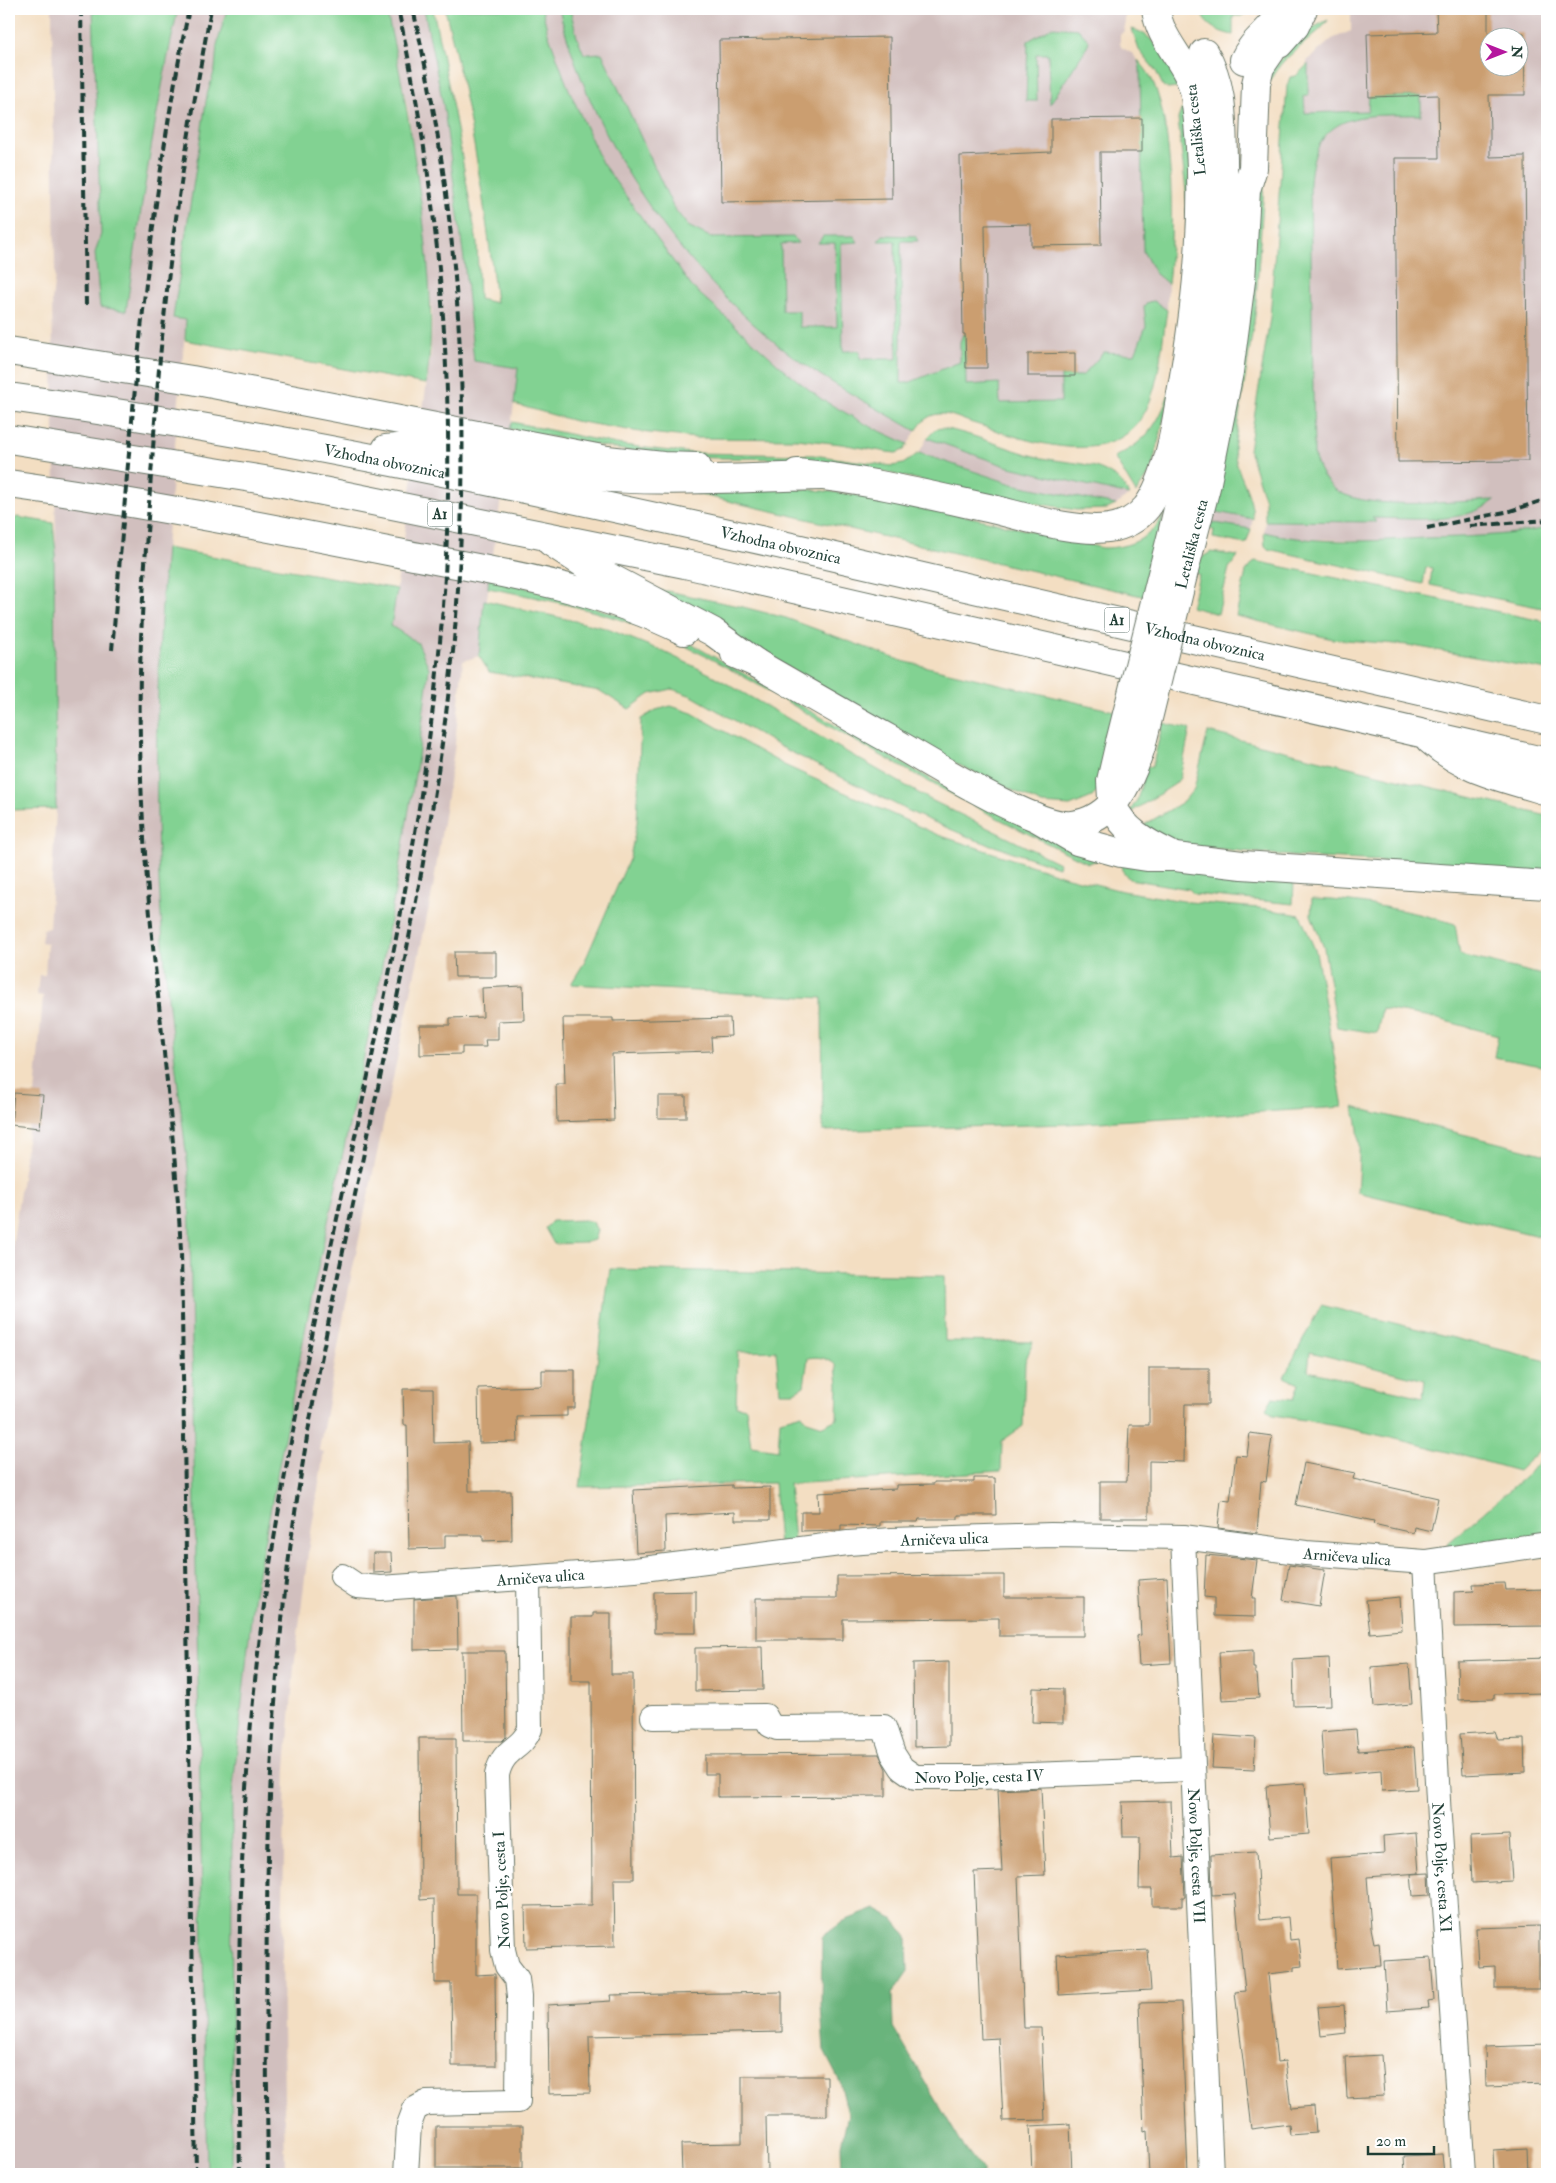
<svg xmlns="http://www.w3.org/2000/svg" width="1556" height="2183" viewBox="0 0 1556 2183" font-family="'IM FELL Double Pica',serif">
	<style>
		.industrial { fill: #d1bfbe; fill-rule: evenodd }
		.green { fill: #82d292; stroke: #508863; fill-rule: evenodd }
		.forest { fill: #69b47c; stroke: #447858 }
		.building { fill: #cb9e6f; fill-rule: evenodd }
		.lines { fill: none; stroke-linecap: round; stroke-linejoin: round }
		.street-casing { stroke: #697566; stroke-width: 26 }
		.secondary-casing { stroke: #697566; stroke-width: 30 }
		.highway-casing { stroke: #697566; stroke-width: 30 }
		.street { stroke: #fff; stroke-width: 24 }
		.secondary { stroke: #fff; stroke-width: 28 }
		.highway { stroke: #fff; stroke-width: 28 }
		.rail { stroke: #1f3d34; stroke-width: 4; stroke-dasharray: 8 4; stroke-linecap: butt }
		.secondary-bridge-casing { stroke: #697566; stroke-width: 30; stroke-linecap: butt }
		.secondary-bridge { stroke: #fff; stroke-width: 28 }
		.labels { text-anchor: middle; stroke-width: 4.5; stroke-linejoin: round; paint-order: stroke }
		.shield { fill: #fff; stroke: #627771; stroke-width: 1 }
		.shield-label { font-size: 15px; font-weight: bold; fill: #1f3d34 }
		.street-label { font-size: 16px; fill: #1f3d34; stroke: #fff }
	</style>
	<rect width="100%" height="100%" fill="#fff"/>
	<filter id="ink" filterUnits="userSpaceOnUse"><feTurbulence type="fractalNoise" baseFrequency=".02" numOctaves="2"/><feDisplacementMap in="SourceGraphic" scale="10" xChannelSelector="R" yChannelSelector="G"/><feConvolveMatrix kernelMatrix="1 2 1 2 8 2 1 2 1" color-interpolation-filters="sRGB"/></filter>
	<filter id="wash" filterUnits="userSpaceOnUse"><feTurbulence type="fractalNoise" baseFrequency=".0096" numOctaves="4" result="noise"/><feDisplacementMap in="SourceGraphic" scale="20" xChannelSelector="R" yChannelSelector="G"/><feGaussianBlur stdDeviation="1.12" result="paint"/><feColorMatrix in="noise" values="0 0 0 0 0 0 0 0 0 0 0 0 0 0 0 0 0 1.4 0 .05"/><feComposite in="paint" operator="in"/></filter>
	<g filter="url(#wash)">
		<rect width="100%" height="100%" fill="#f3dec2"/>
		<g class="industrial">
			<polygon points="52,9 93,9 101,234 95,253 100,306 145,177 163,72 178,9 227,9 217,45 215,69 207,95 173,318 186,320 164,570 156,781 159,883 170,1021 189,1176 207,2174 9,2174 9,1270 29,1127 40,1127 43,1096 35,1095 43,996 37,995 39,975 45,975 47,943 41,942 43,929 49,928 56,809 54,559 56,553 52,299 55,276"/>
			<polygon points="386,9 424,9 444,109 464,260 474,361 519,368 479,656 463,661 455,744 433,888 351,1277 319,1450 324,1452 309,1545 294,1667 286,1769 282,1946 285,2174 231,2174 232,1796 253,1599 312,1295 376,1001 418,757 429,668 418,643 391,626 431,354 432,310 415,158 408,109"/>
			<polygon points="542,9 559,9 565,30 601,123 637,189 789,353 916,431 908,444 869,426 821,399 788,373 692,287 602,163 567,85 548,33"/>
			<polygon points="570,9 1126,9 1124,31 1120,35 1120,43 1121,47 1133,54 1140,64 1142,118 1160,278 1168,284 1167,310 1164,307 1144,311 1146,326 1135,354 1104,352 1061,402 1000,404 966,385 965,335 960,342 960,362 908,383 901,383 797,332 684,240 584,54 577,37"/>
			<path d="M1351 9H1547V528L1504 535 1378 541 1287 538 1264 532 1265 521 1376 522 1310 479 1304 95H1308L1307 61 1332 39 1351 31ZM1488 38H1518V68H1488Z"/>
			<polygon points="927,438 1006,466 1129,495 1116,505 1012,484 919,453"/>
			<polygon points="1212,511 1253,519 1251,529 1209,522"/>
		</g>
		<g class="green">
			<path d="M93 9H178C155 109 141 210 126 311L100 307 95 253 101 234Z"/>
			<path d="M227 9H386C402 78 414 147 423 218 429 274 435 328 426 384L185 340 186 320 173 318 207 95 215 69 217 45Z"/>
			<path d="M424 9H433L455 118 477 243 479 299 496 303C486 203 469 105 445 9H542L548 33 567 85 602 163 692 287 788 373 821 399 869 426 908 444 904 450 896 453 887 452 841 444 797 439 696 438 640 432 575 421 514 404 518 368 474 361 464 260 444 109Z"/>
			<path d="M559 9H570L577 37 584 54 602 53 673 207 688 226 712 238 793 237 798 243 781 244 782 311H799V327H837L835 243H818L823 236H854L858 242 841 243 843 351H860V359H897L895 241H878L883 235 915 236 918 241H901V383H908L960 362V342L963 334H965L966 385 999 383 1000 403 1061 402V376H1082L1104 352 1135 354 1146 326 1144 307 1148 302 1154 301 1167 310C1162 340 1160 383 1146 410 1114 474 1026 440 976 424 964 421 952 413 939 414 927 415 922 422 916 431 873 406 827 382 787 352 676 265 594 145 559 9Z"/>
			<path d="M1200 9H1254L1241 16H1233V35C1218 32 1203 25 1200 9Z"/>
			<path d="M1328 20C1323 30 1292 52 1282 63 1276 69 1275 77 1268 82L1267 76 1303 33Z"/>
			<polygon points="1052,27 1078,29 1089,41 1087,47 1050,104 1048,54 1036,54 1037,101 1026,101 1028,41"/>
			<path d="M1132 29C1158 35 1170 67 1184 87L1168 89 1163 86 1156 71 1139 50Z"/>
			<path d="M1138 60C1143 66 1150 74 1153 82 1174 129 1174 232 1168 284L1155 273 1143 251 1140 68Z"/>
			<path d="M1308 64V95L1304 96 1305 113 1368 111 1369 97 1421 96V115C1364 115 1315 109 1310 183L1314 455C1318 469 1326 485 1339 492 1373 511 1455 501 1495 500 1463 526 1411 518 1372 518L1377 522 1265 521V501L1249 450 1270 318 1287 86 1290 77 1296 76Z"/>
			<polygon points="1187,108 1192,156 1187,243 1186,192 1178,119 1181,110"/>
			<path d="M1267 109 1269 113 1255 315 1234 448C1235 474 1253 491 1253 519L1212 511Z"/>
			<path d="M1180 355 1151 471 1136 493 1114 457C1162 436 1167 400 1180 355Z"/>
			<polygon points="512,422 616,444 661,450 693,453 813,455 892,466 903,464 919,453 1012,484 1116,505 1107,509 1076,510 1005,498 860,467 790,459 661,457 510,429"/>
			<path d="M942 428C975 434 1006 449 1038 457 1062 463 1092 461 1112 475 1120 479 1125 487 1129 495L1006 466 927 438 936 429Z"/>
			<path d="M787 488C894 494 999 525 1103 548 1129 548 1153 538 1164 513L1146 597 689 492Z"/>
			<polygon points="17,517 53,523 56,554 54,559 56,809 9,810 9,523"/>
			<polygon points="1209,522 1251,529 1246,544 1213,538 1214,530 1207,528"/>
			<path d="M1547 528V609L1430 585 1432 568 1426 567 1423 584 1268 549 1265 546 1264 532C1316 545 1373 541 1426 538 1467 537 1507 536 1547 528Z"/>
			<path d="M166 548 397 589 391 626 418 643 429 668 418 757 376 1001 312 1295 253 1599 232 1796 231 2174H207L189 1176C177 1078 164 980 159 881 154 770 157 659 166 548Z"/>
			<polygon points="1211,552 1238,556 1229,568 1218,614 1191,607 1199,575 1196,573 1199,559"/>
			<polygon points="1255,561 1547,622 1547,670 1408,645 1333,639 1236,616 1246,572"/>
			<path d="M489 577 661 627 938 783 1102 859 1088 863C1004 823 922 779 841 733 781 699 722 661 659 634 604 611 546 599 488 588Z"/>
			<polygon points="653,591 667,591 743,607 786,618 902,661 1118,712 1100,789 1092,797 1070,806 1042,804 963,767"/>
			<polygon points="484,600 605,628 662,651 710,674 929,799 1059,863 1058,867 976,840 917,815 781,747 692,696 672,689 650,694 629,709 600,691 489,672 479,656"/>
			<polygon points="671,706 692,713 784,765 938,835 1064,876 1122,891 1189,902 1259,908 1300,915 1316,952 1343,1107 1067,1124 823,1131 822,998 571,984 584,963 630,857 637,823 641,719 656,710"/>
			<polygon points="1163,723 1190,729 1180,778 1175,784 1128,814 1137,800 1147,766 1152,767"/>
			<polygon points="1208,732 1547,816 1547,875 1424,863 1301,857 1192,846 1165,840 1144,825 1183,802 1194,789"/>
			<polygon points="1120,860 1294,881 1293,904 1194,894 1189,889 1129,879 1122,870"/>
			<path d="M1312 899C1355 900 1414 911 1455 924L1460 955 1547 976V1067L1494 1057 1498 1035 1426 1016 1382 1009 1377 1033 1337 1027 1324 948 1311 915Z"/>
			<path d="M1353 1107 1547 1155V1238L1357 1192C1359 1165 1362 1132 1353 1107Z"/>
			<polygon points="585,1220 593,1222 597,1231 594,1240 584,1243 554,1244 545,1228 552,1221"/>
			<path d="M610 1269 944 1276 945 1341 1033 1342 1025 1362 1023 1426 1002 1441 1001 1471 789 1484 794 1542 779 1545 774 1483 580 1487ZM776 1351 780 1392H794L804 1386 808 1358C819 1356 827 1358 836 1365L838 1385 837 1419 823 1426 807 1421 802 1414 780 1420 778 1450 751 1446 746 1408 736 1406 738 1352Z"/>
			<path d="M1321 1305 1547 1361V1443L1518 1471C1437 1448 1357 1428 1274 1415L1266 1409 1273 1397 1294 1399 1299 1384 1284 1377ZM1310 1352 1425 1380 1423 1397 1308 1371Z"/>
			<polygon points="1547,1451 1547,1537 1449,1550 1447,1544 1528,1474"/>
		</g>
		<polygon class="forest" points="875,1909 893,1919 907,1937 908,1971 892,1994 893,2027 960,2141 982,2170 982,2174 842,2174 841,2145 848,2114 840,2082 824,2051 821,2005 822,1937 844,1921"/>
		<g id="blocks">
			<g class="building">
				<path d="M1436 9H1488V33H1524L1525 95H1489L1490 132V157L1525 156 1528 461 1398 462 1395 158H1439L1438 95 1369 97 1367 34 1437 32ZM1488 38H1518V68H1488Z"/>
				<polygon points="890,37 892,199 721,202 719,40"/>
				<polygon points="1142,118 1142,152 1100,152 1101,245 1031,246 1031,224 985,225 987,368 966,368 965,334 963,334 960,156 1051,152 1051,119"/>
				<polygon points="1075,353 1075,376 1028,376 1028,354"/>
				<polygon points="454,952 496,952 496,977 455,977"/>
				<polygon points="523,986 524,1020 498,1021 498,1040 485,1040 486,1047 462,1047 462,1054 420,1055 420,1025 450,1025 450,1018 483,1017 482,988"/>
				<polygon points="563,1018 613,1018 613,1021 730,1018 731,1036 711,1037 712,1051 612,1054 614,1120 557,1122 556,1084 565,1084"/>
				<polygon points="14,1093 43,1095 40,1128 11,1125"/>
				<rect x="658" y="1096" width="28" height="22"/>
				<polygon points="1149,1368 1209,1368 1209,1404 1185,1404 1184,1462 1149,1461 1149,1518 1100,1518 1100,1481 1127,1481 1129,1425 1149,1425"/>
				<polygon points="542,1370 575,1370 575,1408 567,1408 567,1416 517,1417 518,1442 479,1443 478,1388 542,1386"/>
				<polygon points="403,1389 433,1389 434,1443 468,1442 469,1491 511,1491 512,1540 483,1541 483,1535 445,1535 445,1548 409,1549 407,1425 404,1425"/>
				<polygon points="1250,1433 1272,1436 1266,1482 1261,1481 1257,1533 1218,1528 1221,1500 1230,1501 1236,1455 1247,1456"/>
				<polygon points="1304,1463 1355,1473 1353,1479 1438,1498 1431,1531 1414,1527 1413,1533 1373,1524 1374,1521 1296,1505"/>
				<polygon points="974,1478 995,1478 996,1515 958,1515 958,1519 919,1519 918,1522 880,1522 880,1526 841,1525 841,1530 801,1531 801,1512 819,1512 818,1493 896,1489 896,1485 934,1484 934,1482 974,1482"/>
				<polygon points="732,1485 732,1488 770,1487 770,1520 735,1520 735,1512 665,1516 666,1551 636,1553 633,1490"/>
				<polygon points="373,1553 391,1553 392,1572 373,1573"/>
				<polygon points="1206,1555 1257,1560 1252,1598 1255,1598 1255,1617 1214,1616 1214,1598 1204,1597"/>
				<polygon points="1289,1565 1325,1570 1319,1606 1283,1600"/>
				<polygon points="1004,1575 1004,1597 1084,1597 1084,1636 999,1636 999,1618 843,1619 843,1640 756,1640 756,1598 837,1598 837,1576"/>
				<polygon points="1167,1578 1171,1663 1139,1665 1137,1636 1141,1635 1138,1580"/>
				<polygon points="1505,1583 1506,1590 1547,1589 1547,1626 1454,1627 1454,1592 1474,1591 1473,1584"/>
				<polygon points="696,1591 696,1633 654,1633 654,1592"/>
				<polygon points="457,1596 458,1649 414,1650 414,1599"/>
				<polygon points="1400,1597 1402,1630 1370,1633 1366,1600"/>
				<polygon points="593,1613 611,1613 611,1674 633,1674 634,1879 614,1879 615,1946 526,1948 525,1906 592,1905 591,1681 571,1681 571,1617 593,1617"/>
				<polygon points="762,1647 763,1690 695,1691 695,1648"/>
				<polygon points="1253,1650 1253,1668 1255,1668 1255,1674 1257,1674 1259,1698 1222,1700 1219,1652"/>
				<polygon points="462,1651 505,1651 506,1737 502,1741 463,1741"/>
				<polygon points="1329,1658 1331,1705 1294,1706 1293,1660"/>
				<polygon points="1547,1658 1547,1693 1494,1694 1494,1699 1458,1700 1457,1661"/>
				<polygon points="949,1662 949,1746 914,1747 913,1663"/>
				<polygon points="1409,1664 1412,1704 1374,1707 1371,1667"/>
				<polygon points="1033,1688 1063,1689 1063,1723 1032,1722"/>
				<polygon points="1356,1729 1358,1751 1414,1747 1417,1789 1382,1791 1381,1770 1324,1775 1321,1732"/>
				<polygon points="1495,1732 1498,1740 1524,1739 1525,1772 1463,1775 1460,1734"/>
				<polygon points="1214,1735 1256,1738 1254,1770 1212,1768"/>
				<polygon points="419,1738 456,1738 457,1894 476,1894 476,1975 495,1974 496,2066 452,2066 451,1983 435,1983 434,1899 420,1900"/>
				<polygon points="879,1754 886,1769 886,1796 718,1797 718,1774 705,1774 705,1755"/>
				<polygon points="1305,1783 1309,1834 1270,1837 1266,1786"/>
				<polygon points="1041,1788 1045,1875 1018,1876 1024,2028 1041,2028 1045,2120 1003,2121 999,2038 981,2039 974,1872 1002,1871 998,1790"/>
				<polygon points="1171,1801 1173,1858 1183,1857 1185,1897 1182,1897 1182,1906 1152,1906 1152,1889 1139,1889 1140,1837 1123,1837 1122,1802"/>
				<polygon points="1416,1833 1419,1873 1367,1877 1371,1928 1374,1943 1379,1942 1381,1966 1337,1969 1330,1858 1384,1854 1383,1836"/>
				<polygon points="1509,1835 1512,1881 1472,1883 1470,1837"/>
				<polygon points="1256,1852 1260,1920 1288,1917 1290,1940 1299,1939 1302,1966 1294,1967 1294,1971 1268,1974 1277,2062 1285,2061 1291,2108 1314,2106 1316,2133 1290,2135 1289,2124 1251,2129 1235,1992 1245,1991 1235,1894 1212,1895 1211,1855"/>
				<polygon points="1429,1873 1430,1895 1413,1896 1411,1874"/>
				<polygon points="1539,1926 1539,1989 1495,1989 1495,1966 1478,1967 1476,1928"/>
				<polygon points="1148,1950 1151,1990 1059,1995 1057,1955"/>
				<polygon points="1431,1958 1434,2000 1428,2001 1429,2008 1387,2011 1384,1961"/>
				<polygon points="782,1992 782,2032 589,2036 590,2093 549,2094 548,2005 611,2001 610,1995"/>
				<polygon points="1181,2002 1188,2174 1149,2174 1147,2131 1144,2132 1139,2003"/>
				<polygon points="1344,2005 1346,2033 1321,2036 1318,2007"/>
				<polygon points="1547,2045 1547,2084 1486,2086 1485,2047"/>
				<polygon points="1381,2055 1384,2096 1347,2098 1345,2057"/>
				<polygon points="742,2076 827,2076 827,2116 766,2116 767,2174 682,2174 681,2144 742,2143"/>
				<polygon points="1070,2124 1072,2174 1032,2174 1030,2126"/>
				<rect x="436" y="2126" width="87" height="42"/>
				<polygon points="1527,2148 1528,2174 1494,2174 1493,2150"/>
				<polygon points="1442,2154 1444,2174 1405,2174 1404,2156"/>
			</g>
		</g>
	</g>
	<g filter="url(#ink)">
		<use href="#blocks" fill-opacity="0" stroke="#697566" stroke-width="1"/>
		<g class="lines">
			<defs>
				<g id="street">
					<path id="s1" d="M1183 1537 1211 2174"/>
					<path id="s2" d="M1425 1562 1439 1818 1463 2174"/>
					<path id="s3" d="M342 1576 357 1586 381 1588 635 1570 848 1543 892 1540 1051 1535 1183 1537 1306 1553 1425 1562 1547 1544"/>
					<path id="s4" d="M653 1717 765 1716 770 1725 777 1728 884 1727 893 1754 902 1768 915 1777H979L1193 1769"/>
					<path d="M406 2174 409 2125 415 2109 426 2103 518 2101 519 1996 517 1979 507 1966 503 1950 497 1775C503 1747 520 1752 530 1729L528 1578"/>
				</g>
				<g id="secondary">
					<polyline points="1279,44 1295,26 1303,9"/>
					<path d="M1244 60C1253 39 1274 30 1283 9"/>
					<polyline points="9,351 192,380 607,460 663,466 697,467"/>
					<path d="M797 473C862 479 924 494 988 508 1023 516 1073 533 1109 528 1124 526 1137 519 1147 507 1167 480 1175 431 1180 399 1198 299 1209 197 1195 96 1190 63 1159 42 1156 9"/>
					<path d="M9 484C137 502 266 527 393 552 495 572 590 584 684 631"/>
					<path d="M1164 566C1198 432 1226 298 1223 159 1222 122 1224 85 1204 53"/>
					<polyline points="1184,571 1206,487 1229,372 1241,281 1246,190 1253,168 1256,84 1260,67 1271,51"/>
					<path d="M735 654 756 663C801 689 846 715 891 740 927 761 1036 829 1072 825 1113 820 1130 782 1141 747"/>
					<polyline points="1112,799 1111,781 1120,742"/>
				</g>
				<g id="highway">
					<path id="s5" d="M9 397C275 434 538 490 800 549 1049 605 1298 662 1547 720"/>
					<polyline points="9,439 283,483 685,564 1547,762"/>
					<path d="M386 449C441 442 498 465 551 472 640 485 732 478 821 476"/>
					<polyline points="551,542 586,565 713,632 756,663"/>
					<path d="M1430 740C1466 772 1503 777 1547 791"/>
					<path d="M1112 805C1124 831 1145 842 1169 854"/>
					<polyline points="1034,816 1077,841 1121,853 1147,857 1175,857 1242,865 1547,885"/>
				</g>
			</defs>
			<use href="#street" class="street-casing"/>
			<use href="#secondary" class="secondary-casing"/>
			<use href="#highway" class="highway-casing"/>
			<use href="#street" class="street"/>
			<use href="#secondary" class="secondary"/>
			<use href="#highway" class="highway"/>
			<g class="rail">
				<polyline points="81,9 86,305"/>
				<polyline points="1470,526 1547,520"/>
				<polyline points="1427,528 1510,511 1547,499"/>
				<path d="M112 650C131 435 145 220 189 9"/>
				<path d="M196 2174 181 1251C172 1079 142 910 140 738 138 650 145 563 151 475 155 423 158 371 164 319 174 215 192 111 211 9"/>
				<path d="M240 2174C236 1961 239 1749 274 1539 323 1235 414 938 441 631 459 423 443 212 398 9"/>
				<path d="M268 2174C265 1951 263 1728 296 1506 335 1245 409 991 444 729 476 491 467 243 413 9"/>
			</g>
			<defs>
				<g id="secondary-bridge">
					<polyline points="1120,742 1164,566"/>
					<polyline points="1141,747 1184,571"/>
				</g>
			</defs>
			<use href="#secondary-bridge" class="secondary-bridge-casing"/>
			<use href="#secondary-bridge" class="secondary-bridge"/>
		</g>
	</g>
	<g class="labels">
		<g class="shield">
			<rect x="427.5" y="501.5" width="25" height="25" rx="4"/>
			<rect x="1104.5" y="607.5" width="25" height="25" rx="4"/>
		</g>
		<g class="shield-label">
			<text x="440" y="519">A1</text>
			<text x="1117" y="625">A1</text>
		</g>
		<g class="street-label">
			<text transform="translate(1195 130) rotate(-96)" y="6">Letališka cesta</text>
			<text dy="6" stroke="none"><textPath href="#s5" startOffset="381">Vzhodna obvoznica</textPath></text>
			<text dy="6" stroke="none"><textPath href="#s5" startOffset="786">Vzhodna obvoznica</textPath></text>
			<text transform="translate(1191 544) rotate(-76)" y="6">Letališka cesta</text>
			<text dy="6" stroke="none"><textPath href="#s5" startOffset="1221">Vzhodna obvoznica</textPath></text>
			<text dy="6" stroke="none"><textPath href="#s3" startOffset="608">Arničeva ulica</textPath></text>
			<text dy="6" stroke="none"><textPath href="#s3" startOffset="1012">Arničeva ulica</textPath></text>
			<text dy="6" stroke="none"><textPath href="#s3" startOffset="202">Arničeva ulica</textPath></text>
			<text dy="6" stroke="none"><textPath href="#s4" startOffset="362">Novo Polje, cesta IV</textPath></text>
			<text dy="6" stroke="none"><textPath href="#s1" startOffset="319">Novo Polje, cesta VII</textPath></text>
			<text dy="6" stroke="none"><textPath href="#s2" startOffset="306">Novo Polje, cesta XI</textPath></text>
			<text transform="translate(501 1890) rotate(-93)" y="6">Novo Polje, cesta I</text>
		</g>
	</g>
	<rect width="1556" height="2183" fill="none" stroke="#fff" stroke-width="30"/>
	<g transform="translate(1504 52) rotate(90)"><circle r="24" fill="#ffffff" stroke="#a5b1ae"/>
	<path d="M0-4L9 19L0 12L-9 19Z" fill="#b5179e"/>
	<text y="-8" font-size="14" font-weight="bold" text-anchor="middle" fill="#1f3d34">N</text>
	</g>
	<path d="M1368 2146v8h66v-8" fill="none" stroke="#1f3d34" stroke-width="2.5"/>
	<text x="1376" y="2146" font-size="15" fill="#1f3d34" stroke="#ffffff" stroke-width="4" paint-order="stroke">20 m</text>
</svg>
